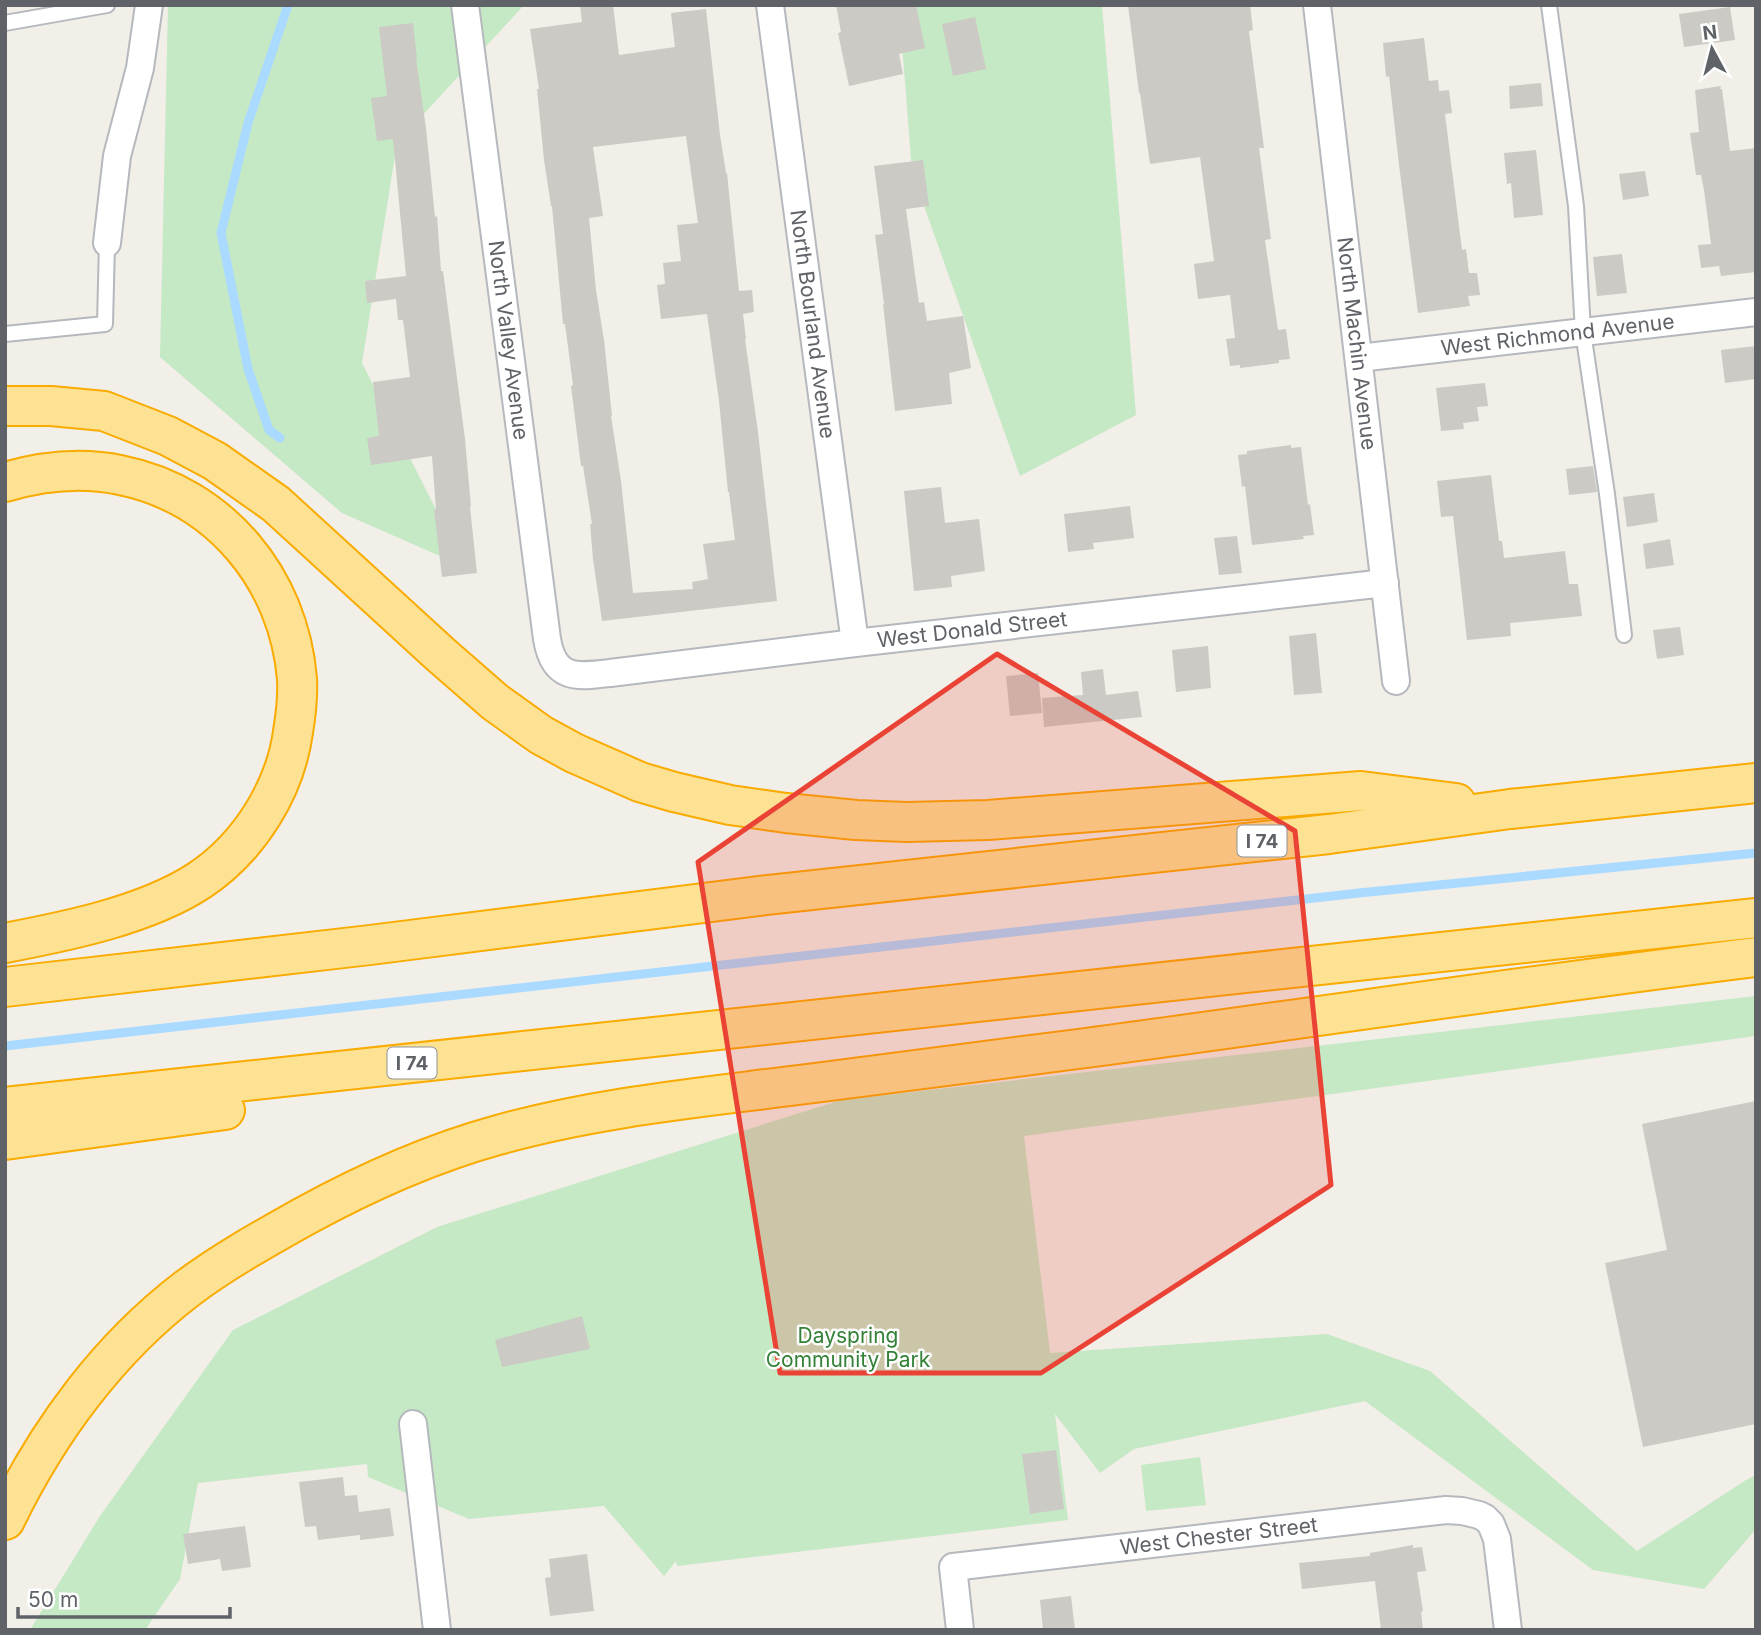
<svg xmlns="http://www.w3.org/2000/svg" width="1761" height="1635" viewBox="0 0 1761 1635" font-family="Inter,sans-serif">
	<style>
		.green { fill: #c5e8c5 }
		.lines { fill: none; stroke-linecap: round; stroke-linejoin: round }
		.stream { stroke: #aadaff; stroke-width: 9 }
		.building { fill: #cccac5; fill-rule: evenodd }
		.lane-casing { stroke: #b5b8bc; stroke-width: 18 }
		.street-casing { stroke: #b5b8bc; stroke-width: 30 }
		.highway-casing { stroke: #f9ab00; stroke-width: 42 }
		.lane { stroke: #fff; stroke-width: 14 }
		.street { stroke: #fff; stroke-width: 26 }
		.highway { stroke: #fde293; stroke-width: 38 }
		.marked { fill: #ea4335; fill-opacity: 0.2; stroke: #ea4335; stroke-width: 5; stroke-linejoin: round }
		.labels { text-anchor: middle; stroke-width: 5; stroke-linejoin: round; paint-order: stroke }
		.shield { fill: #fff; stroke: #8f9295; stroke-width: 2 }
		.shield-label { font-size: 19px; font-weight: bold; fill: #5f6368 }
		.street-label { font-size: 21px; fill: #5f6368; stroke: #fff }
		.park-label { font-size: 21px; fill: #348238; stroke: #fff }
	</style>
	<rect width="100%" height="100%" fill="#f1efe8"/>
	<g class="green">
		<polygon points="168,5 524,5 397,143 362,363 465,567 342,513 160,357"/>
		<polygon points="899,5 1102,5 1136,415 1020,476 912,172"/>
		<polygon points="1756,996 1756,1036 1024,1136 1050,1353 1327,1334 1430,1371 1637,1551 1746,1480 1756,1475 1756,1529 1704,1589 1593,1570 1365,1401 1134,1449 1100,1473 1055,1414 1068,1520 677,1566 676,1561 664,1576 604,1506 469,1519 368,1477 367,1464 198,1483 180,1579 145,1630 30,1630 100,1516 233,1330 437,1227 841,1100"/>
		<polygon points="1200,1457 1206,1505 1146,1511 1141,1465"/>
	</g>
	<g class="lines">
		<g class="stream">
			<polyline points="280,438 269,430 248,369 221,233 248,123 288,5"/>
			<polyline points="5,1046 1359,893 1756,853"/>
		</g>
	</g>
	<g class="building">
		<path d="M580 5H613L619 55 675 47 671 13 706 9 720 135 726 173H727L739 291 752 290 754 312 743 314 746 339H745L758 432 777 601 602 621 593 559 590 524H592L583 466H581L571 386 573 385 565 324H563L552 206H551L544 160 537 89H539L530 29 582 22ZM686 136 698 223 677 225 681 261 663 263 665 284 657 285 661 319 707 314 719 401 728 492H729L735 540 703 544 708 579 692 582 693 589 633 593 621 481 611 416H612L604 340 596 290 589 218 603 216 593 147Z"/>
		<polygon points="836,5 916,5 925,48 899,54 903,74 849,86 838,33 841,32"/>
		<polygon points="1128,5 1250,5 1253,30 1249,31 1264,148 1259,148 1271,239 1265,240 1278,330 1286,329 1290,359 1279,360 1279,363 1240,368 1240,365 1230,366 1226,339 1235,338 1230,295 1198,299 1194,264 1214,261 1200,157 1150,164 1140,93 1139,93"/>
		<polygon points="1730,7 1735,40 1684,47 1679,14"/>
		<polygon points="975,17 986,69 953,76 942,24"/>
		<polygon points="413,23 417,59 416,59 426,128 435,217 437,216 441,271 443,271 465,439 471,507 470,507 477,573 442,577 434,510 436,509 432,456 371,465 367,438 379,436 373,382 410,377 403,320 398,320 396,299 367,303 365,281 406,276 393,139 377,141 371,98 387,96 379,27"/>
		<polygon points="1424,38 1429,81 1438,80 1439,91 1449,90 1452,113 1445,114 1462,250 1466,249 1469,273 1477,273 1480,295 1468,296 1470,306 1418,313 1399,165 1389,76 1386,77 1383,43"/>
		<polygon points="1541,83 1543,106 1510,109 1509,86"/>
		<polygon points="1721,86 1720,89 1722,89 1730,151 1756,148 1756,272 1721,276 1719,266 1701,268 1698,245 1711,244 1704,190 1701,175 1696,175 1690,133 1699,132 1695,90"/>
		<polygon points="1536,150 1543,215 1514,218 1511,183 1507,184 1504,153"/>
		<polygon points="923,160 929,206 906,209 919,303 924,302 927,321 963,316 971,368 949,373 952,404 895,411 883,304 884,304 875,235 883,234 874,166"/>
		<polygon points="1645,171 1649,196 1623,200 1619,174"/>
		<polygon points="1622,254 1627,293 1597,296 1593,257"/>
		<polygon points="1756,346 1756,379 1725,383 1721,350"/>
		<polygon points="1485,383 1488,406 1477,407 1479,421 1463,423 1464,429 1441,431 1436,388"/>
		<polygon points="1291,445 1291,448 1301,447 1308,505 1310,504 1314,535 1303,536 1304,539 1252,545 1245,486 1242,487 1238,455 1247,454 1247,451"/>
		<polygon points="1593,466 1597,492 1569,495 1566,469"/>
		<polygon points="1491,475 1499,541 1502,541 1504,558 1565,551 1569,584 1578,584 1582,616 1510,623 1511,636 1467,640 1453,516 1441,517 1437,481"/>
		<polygon points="941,487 945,523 979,519 985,571 951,576 952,587 914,591 904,491"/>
		<polygon points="1654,493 1658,522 1627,527 1623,497"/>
		<polygon points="1130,506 1134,538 1093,543 1094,549 1068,552 1064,514"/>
		<polygon points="1237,536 1242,573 1219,575 1214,538"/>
		<polygon points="1670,539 1674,565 1646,569 1643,544"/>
		<polygon points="1680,627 1684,655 1657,659 1653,630"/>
		<polygon points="1316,633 1322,693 1294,695 1289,636"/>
		<polygon points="1208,646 1211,688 1176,692 1172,650"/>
		<polygon points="1103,669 1106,695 1138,691 1142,717 1044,727 1042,698 1083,695 1081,672"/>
		<polygon points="1038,673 1042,713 1010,716 1006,676"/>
		<polygon points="1756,1101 1756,1424 1643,1447 1605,1263 1667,1250 1642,1124"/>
		<polygon points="582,1316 590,1349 502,1367 495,1340"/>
		<polygon points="1056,1450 1064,1509 1030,1514 1022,1454"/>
		<polygon points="343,1477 345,1496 357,1495 359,1512 390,1508 394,1536 360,1540 360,1535 318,1540 316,1526 305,1527 299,1482"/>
		<polygon points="245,1526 251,1567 222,1571 220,1559 188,1564 183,1534"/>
		<polygon points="1413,1545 1413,1548 1422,1547 1426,1571 1417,1572 1423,1611 1421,1612 1423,1630 1381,1630 1375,1581 1302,1589 1299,1563 1370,1556 1370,1553"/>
		<polygon points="587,1554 594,1611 550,1616 545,1578 551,1577 549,1559"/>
		<polygon points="1071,1596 1075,1630 1043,1630 1040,1600"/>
	</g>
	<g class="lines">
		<defs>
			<g id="lane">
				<polyline points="1549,5 1576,206 1583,332 1607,494 1624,635"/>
				<polyline points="5,23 107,5"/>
				<polyline points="5,334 105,324 107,243"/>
			</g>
			<g id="street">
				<path id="s1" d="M465 5 547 639C554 680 576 677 610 673L855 643 1385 583"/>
				<path id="s2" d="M770 5 855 643"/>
				<path id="s3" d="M1317 5 1396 681"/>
				<polyline points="107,243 117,156 140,68 149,5"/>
				<path id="s4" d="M1359 358 1756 312"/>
				<polyline points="413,1424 437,1630"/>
				<path id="s5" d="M960 1630 953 1567 1446 1510 1462 1511 1479 1515 1485 1518 1491 1524 1497 1539 1508 1630"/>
			</g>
			<g id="highway">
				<polyline points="5,406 51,406 104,411 168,436 215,461 276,504 440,654 495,702 541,735 574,753 640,782 674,792 730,805 786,813 856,820 907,822 988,820 1361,791 1456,803"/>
				<path d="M5 482C43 471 82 467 120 475 220 495 289 579 297 679 298 697 296 714 293 732 285 790 249 847 200 880 147 915 68 931 5 943"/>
				<polyline points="5,987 370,945 767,895 1329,834 1510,809 1756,783"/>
				<polyline points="5,1107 1756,918"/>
				<polyline points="5,1140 225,1110"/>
				<path d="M5 1520C48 1431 109 1348 188 1288 224 1261 264 1239 303 1217 365 1183 429 1154 498 1135 590 1109 687 1099 782 1087 881 1075 980 1062 1078 1049 1304 1019 1530 985 1756 957"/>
			</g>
		</defs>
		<use href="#lane" class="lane-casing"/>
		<use href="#street" class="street-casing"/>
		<use href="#highway" class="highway-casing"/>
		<use href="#lane" class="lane"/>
		<use href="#street" class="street"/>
		<use href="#highway" class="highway"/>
	</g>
	<path class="marked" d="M997 654 1295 831 1331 1185 1041 1373H780L698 862Z"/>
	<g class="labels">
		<g class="shield">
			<rect x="1237.5" y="825.5" width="49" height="31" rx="5"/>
			<rect x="387.5" y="1047.5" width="49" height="31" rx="5"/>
		</g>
		<g class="shield-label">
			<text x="1262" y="848">I 74</text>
			<text x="412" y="1070">I 74</text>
		</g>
		<g class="street-label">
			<text dy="7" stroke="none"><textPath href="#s2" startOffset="322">North Bourland Avenue</textPath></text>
			<text dy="7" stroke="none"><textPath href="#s4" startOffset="200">West Richmond Avenue</textPath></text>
			<text dy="7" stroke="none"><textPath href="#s1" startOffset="338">North Valley Avenue</textPath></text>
			<text dy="7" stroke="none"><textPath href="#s3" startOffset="341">North Machin Avenue</textPath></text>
			<text dy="7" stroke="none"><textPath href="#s1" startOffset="1088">West Donald Street</textPath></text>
			<text dy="7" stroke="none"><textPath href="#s5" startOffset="331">West Chester Street</textPath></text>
		</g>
		<g class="park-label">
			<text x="848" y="1343">Dayspring<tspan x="848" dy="24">Community Park</tspan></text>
		</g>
	</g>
	<rect width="1761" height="1635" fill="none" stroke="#5f6368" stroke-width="14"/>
	<g transform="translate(1712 49) rotate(353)" stroke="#ffffff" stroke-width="5" paint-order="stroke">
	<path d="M0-5L12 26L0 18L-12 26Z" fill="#5f6368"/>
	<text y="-10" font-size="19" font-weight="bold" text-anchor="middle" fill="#5f6368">N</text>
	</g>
	<path d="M18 1607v10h212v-10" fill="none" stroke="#5f6368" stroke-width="3.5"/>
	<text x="28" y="1607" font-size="21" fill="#5f6368" stroke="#ffffff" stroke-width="5" paint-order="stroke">50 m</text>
</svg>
